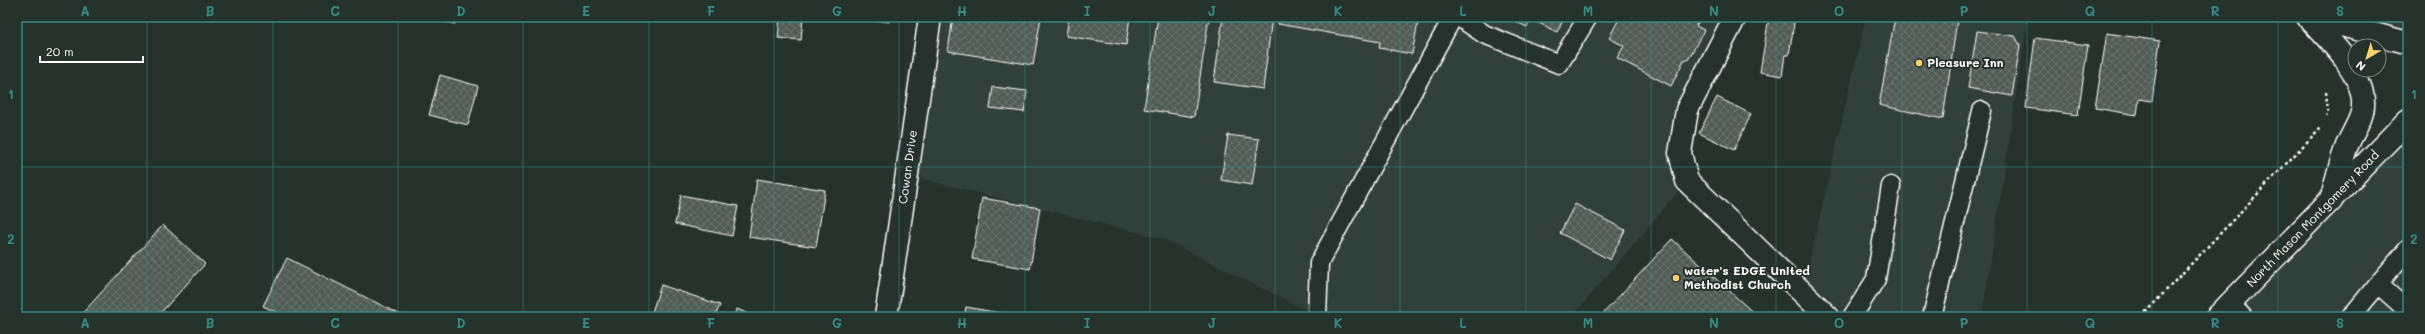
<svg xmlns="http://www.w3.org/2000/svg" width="2425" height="334" viewBox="0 0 2425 334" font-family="Mali,sans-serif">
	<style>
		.built { fill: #333f3a }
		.building { fill: url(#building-cross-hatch); stroke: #fff }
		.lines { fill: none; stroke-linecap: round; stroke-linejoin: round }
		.lane-casing { stroke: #fff; stroke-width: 21 }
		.street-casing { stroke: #fff; stroke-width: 25 }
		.secondary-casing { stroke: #fff; stroke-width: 25 }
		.primary-casing { stroke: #fff; stroke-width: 25 }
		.path { stroke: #fff; stroke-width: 2.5; stroke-dasharray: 3 3; stroke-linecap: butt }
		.lane { stroke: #26332d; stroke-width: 18 }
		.street { stroke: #26332d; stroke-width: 22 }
		.secondary { stroke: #26332d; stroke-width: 22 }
		.primary { stroke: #26332d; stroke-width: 22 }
		.grid { fill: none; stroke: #338b84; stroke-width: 1; stroke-opacity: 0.55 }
		.poi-dot { fill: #ffd166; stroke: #26332d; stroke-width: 1.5 }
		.labels { text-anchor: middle; stroke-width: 4; stroke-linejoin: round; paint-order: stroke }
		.poi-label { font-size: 12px; font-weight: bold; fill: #fff; stroke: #26332d; text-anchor: start }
		.street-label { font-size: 12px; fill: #fff; stroke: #26332d }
		.neatline { fill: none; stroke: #338b84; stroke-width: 1.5 }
		.grid-label { font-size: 13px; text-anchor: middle; font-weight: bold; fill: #338b84 }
	</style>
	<defs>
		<pattern id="building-cross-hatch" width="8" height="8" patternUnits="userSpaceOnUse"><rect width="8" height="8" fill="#515c57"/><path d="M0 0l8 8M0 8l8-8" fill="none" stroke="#6b7470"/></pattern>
	</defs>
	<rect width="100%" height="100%" fill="#26332d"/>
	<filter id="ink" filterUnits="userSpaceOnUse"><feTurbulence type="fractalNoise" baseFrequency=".025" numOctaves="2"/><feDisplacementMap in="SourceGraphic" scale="8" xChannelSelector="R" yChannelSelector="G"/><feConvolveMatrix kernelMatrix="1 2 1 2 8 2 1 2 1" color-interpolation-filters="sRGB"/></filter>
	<g filter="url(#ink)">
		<g class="built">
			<polygon points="930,17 1735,17 1687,110 1687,181 1572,317 1320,317 1164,239 906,175"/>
			<polygon points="1866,17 2028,17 1982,317 1828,317 1802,294"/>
			<polygon points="2311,17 2408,17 2408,47"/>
			<polygon points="2408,121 2408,317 2217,317"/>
		</g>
		<g class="building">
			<polygon points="435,17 456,17 455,24 435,19"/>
			<polygon points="780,17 803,17 801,40 778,38"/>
			<polygon points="858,17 889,17 889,22"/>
			<polygon points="953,17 1041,17 1033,65 948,51"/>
			<polygon points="1069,17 1130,17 1126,45 1066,36"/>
			<polygon points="1158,17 1209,17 1194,117 1144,109"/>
			<polygon points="1223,17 1272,17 1263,89 1214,82"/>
			<polygon points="1279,17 1419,17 1412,54 1379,48 1380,42 1278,24"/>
			<polygon points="1565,17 1557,32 1531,19 1527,27 1508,18"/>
			<polygon points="1620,17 1701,17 1696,26 1704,30 1688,60 1684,60 1671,86 1617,58 1624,46 1609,38"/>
			<polygon points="1769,17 1795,17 1789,55 1785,55 1782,76 1760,72"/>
			<polygon points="1895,17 1942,17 1957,20 1943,119 1879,105"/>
			<polygon points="1977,31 2015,36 2020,45 2012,96 1968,88"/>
			<polygon points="2107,33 2160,41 2152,101 2139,99 2137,115 2095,108"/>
			<polygon points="2035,38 2088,45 2078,115 2026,108"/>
			<polygon points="440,75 478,86 468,125 429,115"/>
			<polygon points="993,87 1027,91 1024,112 990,108"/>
			<polygon points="1717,97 1751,114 1734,150 1699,133"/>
			<polygon points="1228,135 1259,139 1252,185 1221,180"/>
			<polygon points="757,179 825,190 816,247 749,237"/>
			<polygon points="681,195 738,206 732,236 675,224"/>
			<polygon points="982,198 1040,208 1030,269 972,259"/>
			<polygon points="1575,204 1625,230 1610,260 1560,233"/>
			<polygon points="163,225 205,264 157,317 79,317"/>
			<polygon points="1672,239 1758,317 1600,317"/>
			<polygon points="287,258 405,317 286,317 263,306"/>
			<polygon points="661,285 720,305 715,317 657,317 651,315"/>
			<polygon points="966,307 1022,317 964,317"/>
			<polygon points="737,309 755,317 733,317"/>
		</g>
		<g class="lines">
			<defs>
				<g id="lane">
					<polyline points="1459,17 1484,34 1559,64 1588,17"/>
					<polyline points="2378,284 2408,249"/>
					<polyline points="2230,304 2243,317"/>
					<polyline points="1317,317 1319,263 1453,17"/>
					<polyline points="1852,317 1876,279 1891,186"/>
					<polyline points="1932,317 1982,111"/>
					<polyline points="2351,317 2378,284 2408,311"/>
				</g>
				<g id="street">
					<polyline points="1735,17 1687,110 1680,153 1687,181 1828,317"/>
					<polyline points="886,317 930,17"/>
				</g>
				<polyline id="secondary" points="2217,317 2408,120"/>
				<g id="primary">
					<path d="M2308 17C2327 38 2361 70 2363 100 2365 119 2350 134 2345 151 2339 168 2335 185 2331 201"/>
					<polyline points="2311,17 2408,43"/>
				</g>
			</defs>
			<use href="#lane" class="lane-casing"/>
			<use href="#street" class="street-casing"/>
			<use href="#secondary" class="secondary-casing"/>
			<use href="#primary" class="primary-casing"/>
			<g class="path">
				<polyline points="2326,92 2328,111 2326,117"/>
				<polyline points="2141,317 2321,127"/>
			</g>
			<use href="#lane" class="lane"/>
			<use href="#street" class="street"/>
			<use href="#secondary" class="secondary"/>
			<use href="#primary" class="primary"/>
		</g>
	</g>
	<path class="grid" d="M147 17V317M273 17V317M398 17V317M523 17V317M649 17V317M774 17V317M899 17V317M1025 17V317M1150 17V317M1275 17V317M1400 17V317M1526 17V317M1651 17V317M1776 17V317M1902 17V317M2027 17V317M2152 17V317M2278 17V317M17 167H2408"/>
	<g class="poi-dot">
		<circle cx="1919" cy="63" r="4"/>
		<circle cx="1676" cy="278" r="4"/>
	</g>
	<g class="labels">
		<g class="poi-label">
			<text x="1927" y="67">Pleasure Inn</text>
			<text x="1684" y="275">water's EDGE United<tspan x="1684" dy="14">Methodist Church</tspan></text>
		</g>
		<g class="street-label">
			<text transform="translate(908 167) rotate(-82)" y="4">Cowan Drive</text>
			<text transform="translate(2313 219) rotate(-46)" y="4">North Mason Montgomery Road</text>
		</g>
	</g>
	<rect width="2425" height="334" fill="none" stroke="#26332d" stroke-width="44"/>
	<g transform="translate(2367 58) rotate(218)"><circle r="19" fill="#26332d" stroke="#7d8581"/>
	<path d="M0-3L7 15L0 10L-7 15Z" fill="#ffd166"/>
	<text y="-6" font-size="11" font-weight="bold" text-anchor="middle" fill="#ffffff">N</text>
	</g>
	<path d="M40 56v6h103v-6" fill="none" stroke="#ffffff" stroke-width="2"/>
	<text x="46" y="56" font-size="12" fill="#ffffff" stroke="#26332d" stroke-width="3" paint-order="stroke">20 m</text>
	<rect x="22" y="22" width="2381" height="290" class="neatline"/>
	<g class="grid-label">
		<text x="85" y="16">A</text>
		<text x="210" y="16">B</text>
		<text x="335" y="16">C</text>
		<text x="461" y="16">D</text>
		<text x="586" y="16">E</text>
		<text x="711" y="16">F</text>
		<text x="837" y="16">G</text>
		<text x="962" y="16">H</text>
		<text x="1087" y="16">I</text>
		<text x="1212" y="16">J</text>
		<text x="1338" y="16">K</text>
		<text x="1463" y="16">L</text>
		<text x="1588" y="16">M</text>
		<text x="1714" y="16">N</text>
		<text x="1839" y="16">O</text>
		<text x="1964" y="16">P</text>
		<text x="2090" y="16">Q</text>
		<text x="2215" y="16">R</text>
		<text x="2340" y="16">S</text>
		<text x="11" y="99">1</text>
		<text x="2414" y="99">1</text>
		<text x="11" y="244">2</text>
		<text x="2414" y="244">2</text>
		<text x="85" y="328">A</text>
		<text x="210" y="328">B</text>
		<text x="335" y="328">C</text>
		<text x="461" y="328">D</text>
		<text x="586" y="328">E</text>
		<text x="711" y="328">F</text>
		<text x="837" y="328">G</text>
		<text x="962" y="328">H</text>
		<text x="1087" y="328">I</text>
		<text x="1212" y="328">J</text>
		<text x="1338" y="328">K</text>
		<text x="1463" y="328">L</text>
		<text x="1588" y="328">M</text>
		<text x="1714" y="328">N</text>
		<text x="1839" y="328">O</text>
		<text x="1964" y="328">P</text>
		<text x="2090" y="328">Q</text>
		<text x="2215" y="328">R</text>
		<text x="2340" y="328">S</text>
	</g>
</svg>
